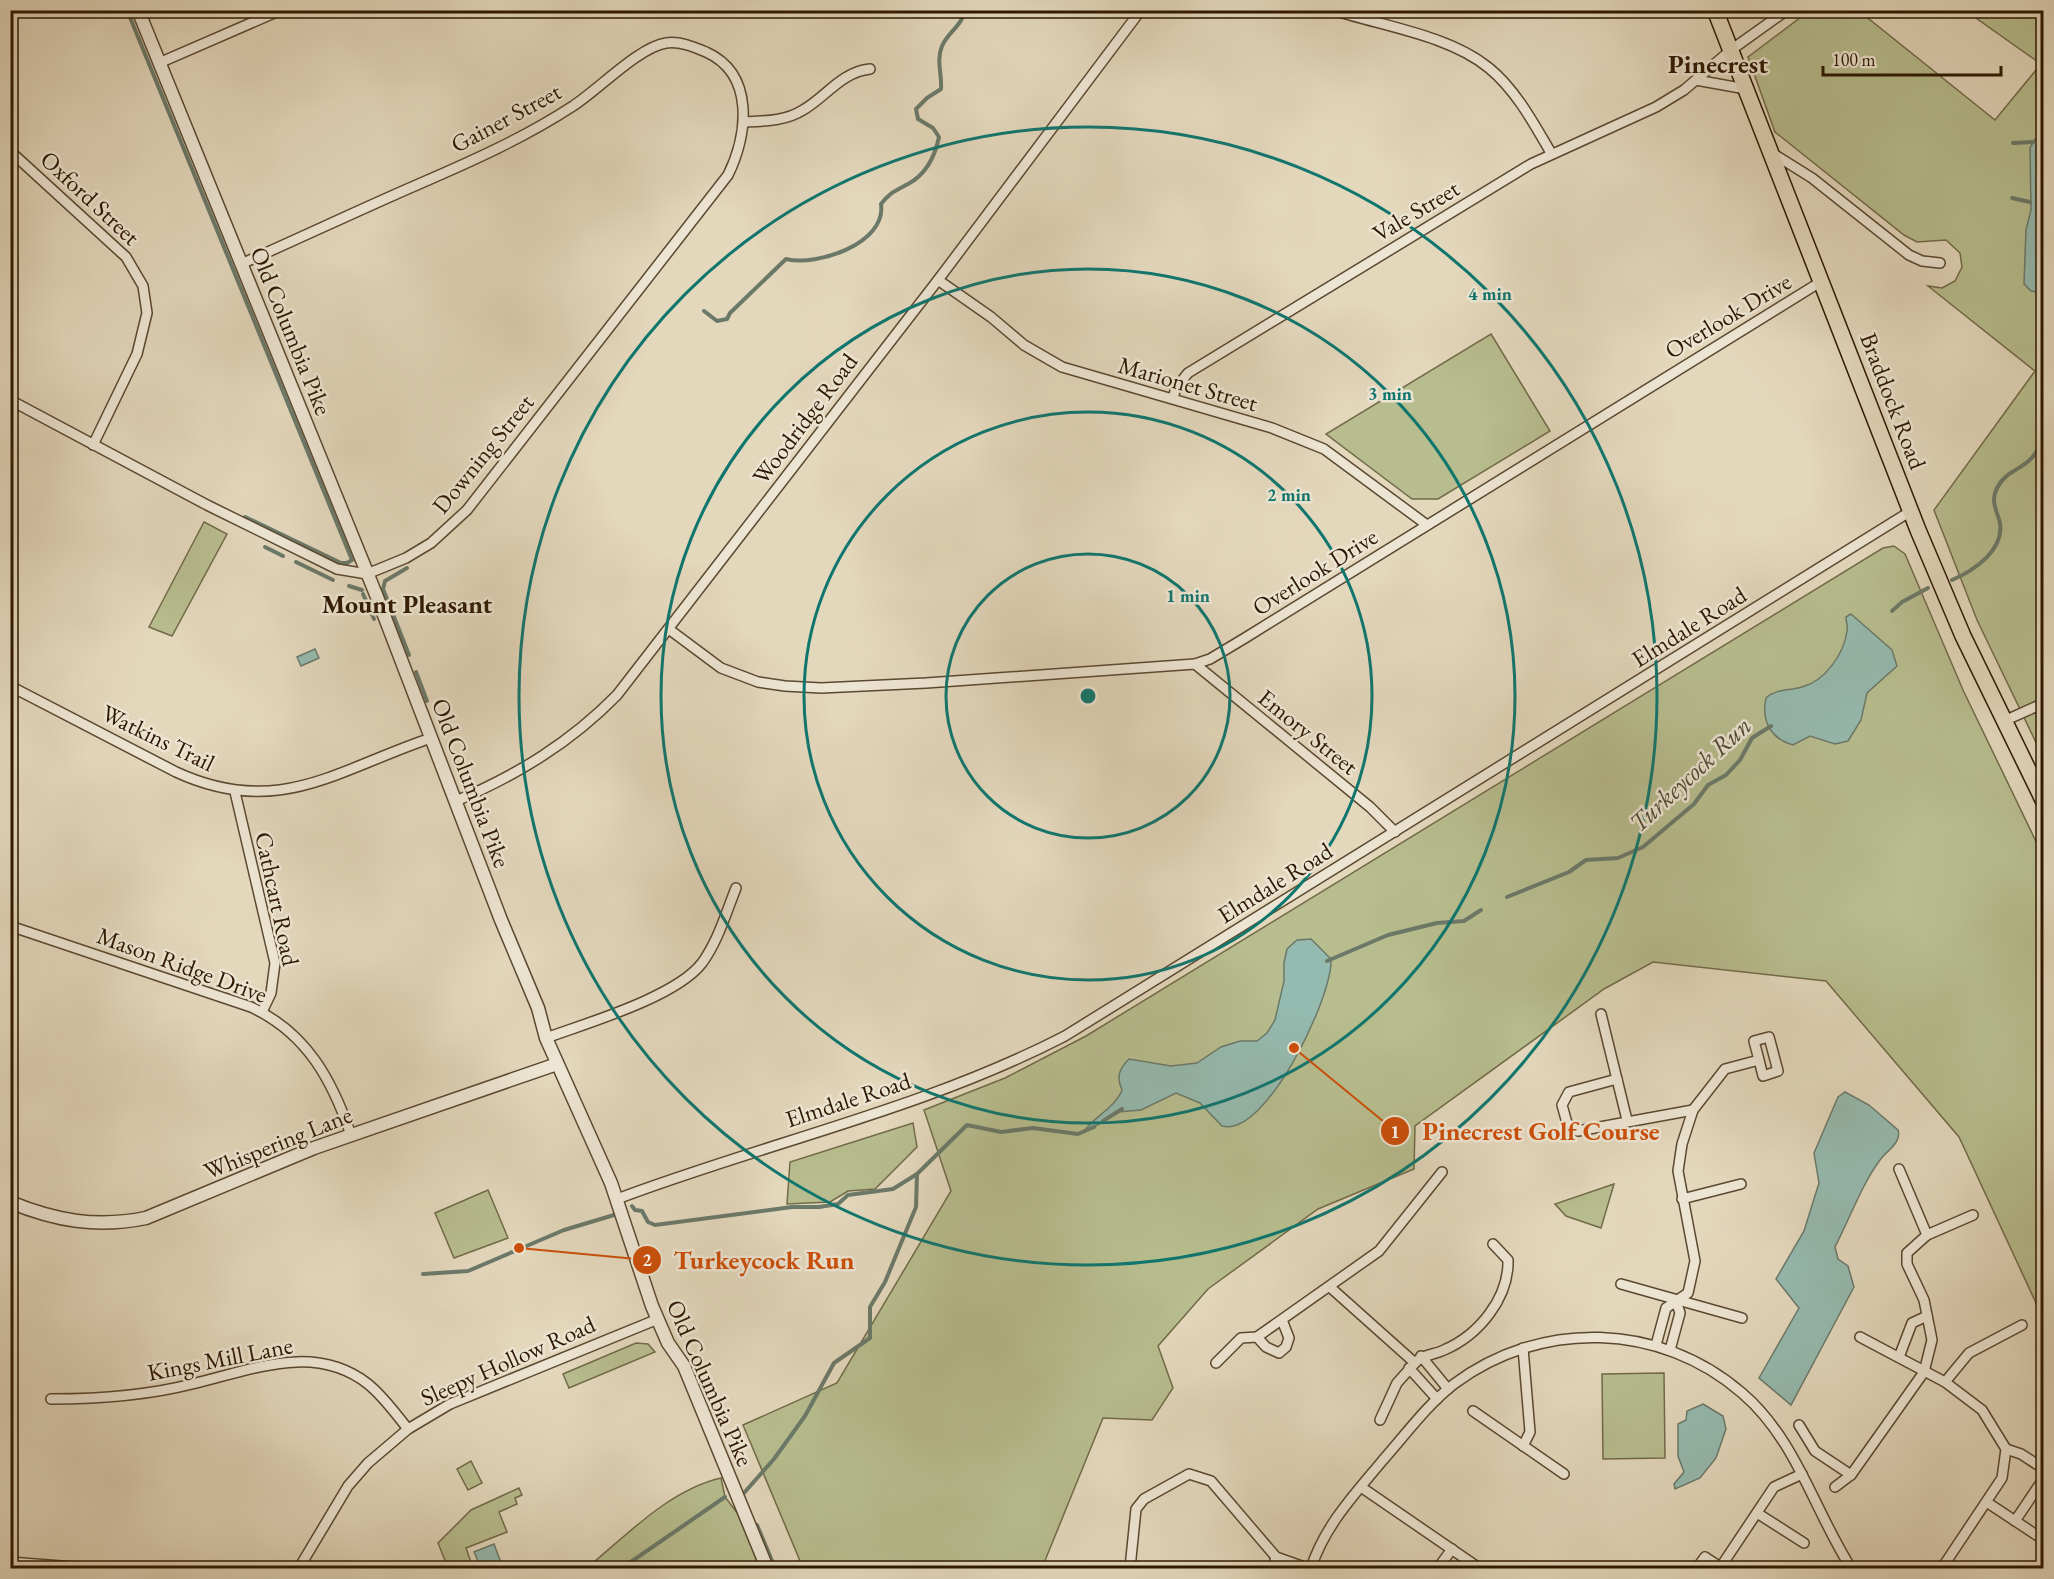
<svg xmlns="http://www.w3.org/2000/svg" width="2054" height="1579" viewBox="0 0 2054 1579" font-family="'EB Garamond',serif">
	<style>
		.green { fill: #b7bd8e; stroke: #726a48; stroke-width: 1.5 }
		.water { fill: #95baaf; stroke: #6b7969; stroke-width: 1.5 }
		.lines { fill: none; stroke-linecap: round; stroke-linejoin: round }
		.stream { stroke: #6b7969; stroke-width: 4 }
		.minor-casing { stroke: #5a4830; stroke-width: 12 }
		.tertiary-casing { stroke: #5a4830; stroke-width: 15 }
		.primary-casing { stroke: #2d1801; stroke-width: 18 }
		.minor { stroke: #ede5d3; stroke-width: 9 }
		.tertiary { stroke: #ede5d3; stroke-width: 12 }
		.primary { stroke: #e3d7bc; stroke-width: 15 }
		.ring { fill: none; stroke: #0f766e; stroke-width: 3 }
		.labels { text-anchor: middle; stroke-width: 5; stroke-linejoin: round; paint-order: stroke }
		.street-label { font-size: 24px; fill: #2d1801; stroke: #ede5d3 }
		.neighbourhood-label { font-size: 26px; font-weight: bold; fill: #2d1801; stroke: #ede5d3 }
		.water-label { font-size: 26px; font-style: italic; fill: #4c4935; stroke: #ede5d3 }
		.centre { fill: #0f766e; stroke: #ede5d3; stroke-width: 3 }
		.ring-label { font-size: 18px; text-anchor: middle; font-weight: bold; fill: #0f766e; stroke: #ede5d3; stroke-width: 5; stroke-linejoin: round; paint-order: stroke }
		.leader { fill: none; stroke: #cc4f0a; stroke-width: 2 }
		.callout-dot { fill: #cc4f0a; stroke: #ede5d3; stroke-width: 2 }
		.mark-label { font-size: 18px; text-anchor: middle; font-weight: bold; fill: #fff }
		.callout-label { font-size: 26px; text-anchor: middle; font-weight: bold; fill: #cc4f0a; stroke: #ede5d3; stroke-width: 5; stroke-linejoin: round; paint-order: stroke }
	</style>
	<rect width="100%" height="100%" fill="#e3d7bc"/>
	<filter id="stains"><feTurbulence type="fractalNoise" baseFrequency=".00333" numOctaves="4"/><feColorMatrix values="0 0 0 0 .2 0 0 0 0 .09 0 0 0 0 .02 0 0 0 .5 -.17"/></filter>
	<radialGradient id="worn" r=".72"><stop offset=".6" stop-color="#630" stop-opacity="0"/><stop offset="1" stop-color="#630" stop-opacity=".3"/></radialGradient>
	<g class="green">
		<polygon points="1809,11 1859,11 1995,120 2041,64 1966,11 2043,11 2043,757 1977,620 1934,510 2035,371 1928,286 1942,288 1955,281 1962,267 1960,253 1946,240 1917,242 1904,235 1775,132 1748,57"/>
		<polygon points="1491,334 1550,431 1438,499 1412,499 1326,434"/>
		<polygon points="204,522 227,534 172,636 149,627"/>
		<polygon points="1894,546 1905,554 1963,690 2043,856 2043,1318 1959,1137 1826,981 1653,962 1604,989 1415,1126 1414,1169 1318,1209 1208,1289 1158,1346 1173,1388 1152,1420 1103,1418 1042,1568 803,1568 743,1425 837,1383 951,1191 924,1110 1005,1078 1086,1036 1883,548"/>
		<polygon points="913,1123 917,1147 875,1189 848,1191 830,1202 787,1204 790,1162"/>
		<polygon points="1614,1184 1601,1228 1566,1216 1555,1204"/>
		<polygon points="488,1190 508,1238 454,1258 435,1213"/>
		<polygon points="636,1343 648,1344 655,1352 569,1388 563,1374"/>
		<polygon points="1664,1373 1665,1458 1603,1459 1602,1374"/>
		<polygon points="471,1461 482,1483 468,1490 457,1469"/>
		<path d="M721 1478 725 1497 738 1514 760 1568H587C627 1535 669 1490 721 1478Z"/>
		<polygon points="519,1488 522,1495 515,1498 517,1504 499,1512 507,1532 466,1548 472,1565 465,1568 448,1568 438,1543 471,1510"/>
	</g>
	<g class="water">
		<polygon points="2043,137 2044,291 2041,293 2031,291 2024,284 2026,230 2031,210 2030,148 2035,139"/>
		<path d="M1851 614 1892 650 1897 666 1867 693 1861 720 1848 741 1835 744 1810 736 1793 745C1771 739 1761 721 1766 698 1777 688 1789 691 1802 687 1825 681 1844 654 1847 631 1848 626 1846 622 1846 617Z"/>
		<polygon points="315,649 319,658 301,666 297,657"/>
		<path d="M1311 939 1331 959C1333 996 1266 1138 1222 1126L1200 1103 1176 1093 1141 1110 1118 1112 1091 1129 1085 1130C1096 1116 1116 1106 1122 1090 1116 1077 1119 1069 1129 1059L1171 1066 1197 1063 1221 1047 1240 1041H1257L1267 1033 1275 1020 1284 981V963L1287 949 1297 940Z"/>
		<path d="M1845 1092 1869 1105 1898 1130C1902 1143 1886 1151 1880 1160 1862 1184 1849 1220 1835 1247L1838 1259 1848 1266 1854 1287 1791 1405 1759 1378 1799 1308 1776 1279 1804 1231 1819 1183 1814 1153 1838 1097Z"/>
		<polygon points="1703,1404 1723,1416 1726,1429 1716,1458 1700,1478 1675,1489 1674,1484 1684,1472 1678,1456 1678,1424 1686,1420 1687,1411"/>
		<polygon points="494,1544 503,1568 481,1568 474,1552"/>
	</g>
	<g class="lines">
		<g class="stream">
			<polyline points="127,10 352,560 347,563 341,563 245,517"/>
			<polyline points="2013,143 2033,142"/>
			<polyline points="2012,198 2030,202"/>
			<path d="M704 311 717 321 727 319 730 313 786 259C817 267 887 243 881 204 890 192 896 191 908 184 927 174 935 156 939 137L933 128 918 119 916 109 927 98 941 89C942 73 936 61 942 46 948 32 962 26 965 10"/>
			<polyline points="265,547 283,556"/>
			<polyline points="296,562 333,580"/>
			<polyline points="407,568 385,581 383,589 409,655"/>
			<path d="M1952 580C1973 571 2004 551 2000 523 1997 510 1990 502 1997 488 2009 464 2034 473 2044 433"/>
			<polyline points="349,586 362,590"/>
			<polyline points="363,594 374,619"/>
			<polyline points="1892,611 1902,602 1928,588"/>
			<polyline points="416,672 427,701"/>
			<polyline points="1507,897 1569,872 1586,860 1618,858 1643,847 1694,804 1708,785 1726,775 1740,760 1752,738 1771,726"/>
			<polyline points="1327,961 1388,935 1437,923 1464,921 1481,910"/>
			<polyline points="1103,1121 1122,1109"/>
			<polyline points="632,1206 635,1210 642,1211 648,1222 655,1225 792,1207 819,1207 838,1204 848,1195 893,1189 917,1174 967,1125 1001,1132 1033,1128 1078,1134 1094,1127"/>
			<polyline points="423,1274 468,1271 564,1230 614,1215"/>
			<polyline points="744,1493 774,1459 805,1416 834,1363 870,1338 870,1307 885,1282 916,1207 917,1174"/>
			<polyline points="757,1525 775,1568"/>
			<polyline points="622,1568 725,1497"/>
		</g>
		<defs>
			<g id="minor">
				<path d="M1333 10C1382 26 1449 35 1489 68 1516 90 1534 124 1551 153"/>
				<polyline points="159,63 281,10"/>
				<polyline points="1696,80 1746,89"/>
				<path d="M744 122C764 121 786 121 803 110 826 97 841 72 870 69"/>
				<polyline points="10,151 126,257 143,286 147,313 137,354 93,445"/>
				<polyline points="1772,153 1812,178 1909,255 1922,261 1940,263"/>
				<polyline points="938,280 991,317 1024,345 1062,367 1272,428 1324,449 1427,525"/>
				<polyline points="1173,398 1176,388 1188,373 1531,164 1656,107 1684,90 1731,50 1787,10"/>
				<path d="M10 400 207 505 337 569 367 574 406 558 431 543 467 510 728 175C748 135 755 74 706 52 694 47 680 41 666 43 639 47 598 90 573 106 524 138 472 161 419 184 359 210 300 238 241 264"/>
				<polyline points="670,630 721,668 758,682 785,686 821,688 926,683 1195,664 1210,659 1245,638 1822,281"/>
				<polyline points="1195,664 1370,807 1395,832"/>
				<path d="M10 686 176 772C278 819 336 770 431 738"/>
				<polyline points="2004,721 2044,703"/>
				<polyline points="235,792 275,963 271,993 262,1012"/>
				<path d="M456 801C517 775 570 743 617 695L938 280 1141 10"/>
				<path d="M10 926 251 1007C307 1033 332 1080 351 1135"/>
				<polyline points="1601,1014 1627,1120"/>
				<path d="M546 1038C587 1023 676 997 702 963 718 941 726 913 736 888"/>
				<polyline points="1617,1079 1569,1092 1562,1105 1567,1123 1578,1131 1693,1110"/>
				<path d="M617 1199C765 1143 924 1109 1065 1036L1911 511"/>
				<polyline points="1682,1199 1741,1184"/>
				<polyline points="1927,1235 1973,1215"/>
				<polyline points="1621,1284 1742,1318"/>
				<path d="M1331 1288 1415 1363C1423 1354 1434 1355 1444 1350 1479 1335 1509 1298 1508 1260L1493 1244"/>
				<polyline points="1257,1337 1266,1347 1279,1353 1286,1347 1289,1338 1282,1320"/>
				<polyline points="1860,1337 1945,1382 1982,1410 2006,1449 2002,1478 1942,1568"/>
				<polyline points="1656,1345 1666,1308 1688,1293 1695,1261 1678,1171 1682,1144 1693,1110 1725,1069 1759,1060 1763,1076 1778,1071 1769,1037 1754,1041 1759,1060"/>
				<polyline points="1670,1350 1680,1313 1676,1301"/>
				<polyline points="1421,1356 1448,1389"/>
				<polyline points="1899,1357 1912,1323 1927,1316"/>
				<polyline points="1216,1363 1241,1338 1257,1337 1379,1251 1442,1172"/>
				<polyline points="1409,1368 1437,1399"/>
				<polyline points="1945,1382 1969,1353 2022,1325"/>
				<path d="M51 1399C100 1399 145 1396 192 1384 252 1370 314 1342 368 1384 384 1397 395 1413 408 1429"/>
				<polyline points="1473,1411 1564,1474"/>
				<polyline points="1380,1420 1397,1383 1415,1363"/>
				<polyline points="1799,1425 1815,1451 1851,1475"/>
				<polyline points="1523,1446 1530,1432 1523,1348"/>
				<polyline points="2006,1449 2021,1454 2044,1469"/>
				<polyline points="1361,1487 1479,1568"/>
				<polyline points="1835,1487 1851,1475 1924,1372 1932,1340 1924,1300 1907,1264 1907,1253 1927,1235 1899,1169"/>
				<polyline points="1988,1503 2044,1540"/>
				<polyline points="1757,1513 1804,1543"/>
				<polyline points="2015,1521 2044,1478"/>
				<polyline points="10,1562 87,1568"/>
				<polyline points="299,1568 348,1486 368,1463 408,1429 450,1404 658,1319"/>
				<polyline points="1130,1568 1136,1509 1144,1499 1189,1474 1211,1481 1276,1557 1307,1568"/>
				<polyline points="1273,1568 1276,1557"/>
				<path d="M1311 1568C1325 1525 1355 1494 1383 1460 1406 1434 1427 1405 1454 1384 1541 1319 1660 1322 1742 1393 1796 1439 1814 1510 1851 1568"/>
				<polyline points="1438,1568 1452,1549"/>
				<polyline points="1697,1568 1705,1557 1720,1567"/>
				<polyline points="1720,1568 1774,1487 1802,1474"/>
			</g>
			<g id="tertiary">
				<polyline points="138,10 377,597 501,920 538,1008 546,1038 611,1183 652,1306 668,1343 684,1366 767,1568"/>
				<path d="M10 1202C56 1221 97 1228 146 1218L314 1148 557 1064"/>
			</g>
			<polyline id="primary" points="1715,10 1918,530 1963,636 2044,802"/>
		</defs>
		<use href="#minor" class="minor-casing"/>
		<use href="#tertiary" class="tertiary-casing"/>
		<use href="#primary" class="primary-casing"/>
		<use href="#minor" class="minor"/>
		<use href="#tertiary" class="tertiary"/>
		<use href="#primary" class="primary"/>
	</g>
	<g class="ring">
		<circle cx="1088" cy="696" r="142"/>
		<circle cx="1088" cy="696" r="284"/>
		<circle cx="1088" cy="696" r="427"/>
		<circle cx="1088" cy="696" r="569"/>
	</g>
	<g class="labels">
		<g class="street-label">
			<text transform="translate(506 118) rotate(-28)" y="8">Gainer Street</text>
			<text transform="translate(90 198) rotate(43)" y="8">Oxford Street</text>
			<text transform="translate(1416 211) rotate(-31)" y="8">Vale Street</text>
			<text transform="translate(1728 316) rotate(-31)" y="8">Overlook Drive</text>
			<text transform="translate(291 331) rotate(68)" y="8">Old Columbia Pike</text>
			<text transform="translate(1188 384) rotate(16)" y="8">Marionet Street</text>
			<text transform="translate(1893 401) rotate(69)" y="8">Braddock Road</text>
			<text transform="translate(805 419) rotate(-53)" y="8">Woodridge Road</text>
			<text transform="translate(483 454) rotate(-51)" y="8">Downing Street</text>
			<text transform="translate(1315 572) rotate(-32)" y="8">Overlook Drive</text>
			<text transform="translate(1689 627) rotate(-32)" y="8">Elmdale Road</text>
			<text transform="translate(1308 732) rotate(39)" y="8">Emory Street</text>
			<text transform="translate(158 738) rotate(26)" y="8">Watkins Trail</text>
			<text transform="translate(471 783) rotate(69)" y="8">Old Columbia Pike</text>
			<text transform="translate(1275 883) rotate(-32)" y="8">Elmdale Road</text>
			<text transform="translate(277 899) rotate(78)" y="8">Cathcart Road</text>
			<text transform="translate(182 965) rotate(20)" y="8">Mason Ridge Drive</text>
			<text transform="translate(848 1100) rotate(-18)" y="8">Elmdale Road</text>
			<text transform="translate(278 1143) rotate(-22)" y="8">Whispering Lane</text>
			<text transform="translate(220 1359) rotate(-11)" y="8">Kings Mill Lane</text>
			<text transform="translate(508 1361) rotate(-24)" y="8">Sleepy Hollow Road</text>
			<text transform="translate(710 1383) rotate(66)" y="8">Old Columbia Pike</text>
		</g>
		<g class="neighbourhood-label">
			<text x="1718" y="73">Pinecrest</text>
			<text x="407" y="613">Mount Pleasant</text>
		</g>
		<g class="water-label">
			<text transform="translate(1690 774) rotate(-43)" y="9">Turkeycock Run</text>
		</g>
	</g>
	<circle cx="1088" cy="696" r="9" class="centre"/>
	<g class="ring-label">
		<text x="1490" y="300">4 min</text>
		<text x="1390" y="400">3 min</text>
		<text x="1289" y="501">2 min</text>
		<text x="1188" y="602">1 min</text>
	</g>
	<path class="leader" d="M1294 1048L1395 1131M519 1248L647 1260"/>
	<g class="callout-dot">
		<circle cx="1294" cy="1048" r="6"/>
		<circle cx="519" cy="1248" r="6"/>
		<circle cx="1395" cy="1131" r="15"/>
		<circle cx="647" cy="1260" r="15"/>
	</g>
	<g class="mark-label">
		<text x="1395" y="1138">1</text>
		<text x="647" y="1266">2</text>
	</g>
	<g class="callout-label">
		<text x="1541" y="1140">Pinecrest Golf Course</text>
		<text x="764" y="1269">Turkeycock Run</text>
	</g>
	<rect width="2054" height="1579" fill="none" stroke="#e3d7bc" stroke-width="36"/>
	<rect x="12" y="12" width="2030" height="1555" fill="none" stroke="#2d1801" stroke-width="3"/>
	<rect x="18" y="18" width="2018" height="1543" fill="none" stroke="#2d1801" stroke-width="1.5"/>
	<path d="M1823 66v9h178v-9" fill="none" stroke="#2d1801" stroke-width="3"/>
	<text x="1832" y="66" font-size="18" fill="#2d1801" stroke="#ede5d3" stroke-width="4.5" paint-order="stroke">100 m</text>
	<rect width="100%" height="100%" filter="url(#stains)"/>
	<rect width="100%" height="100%" fill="url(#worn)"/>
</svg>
